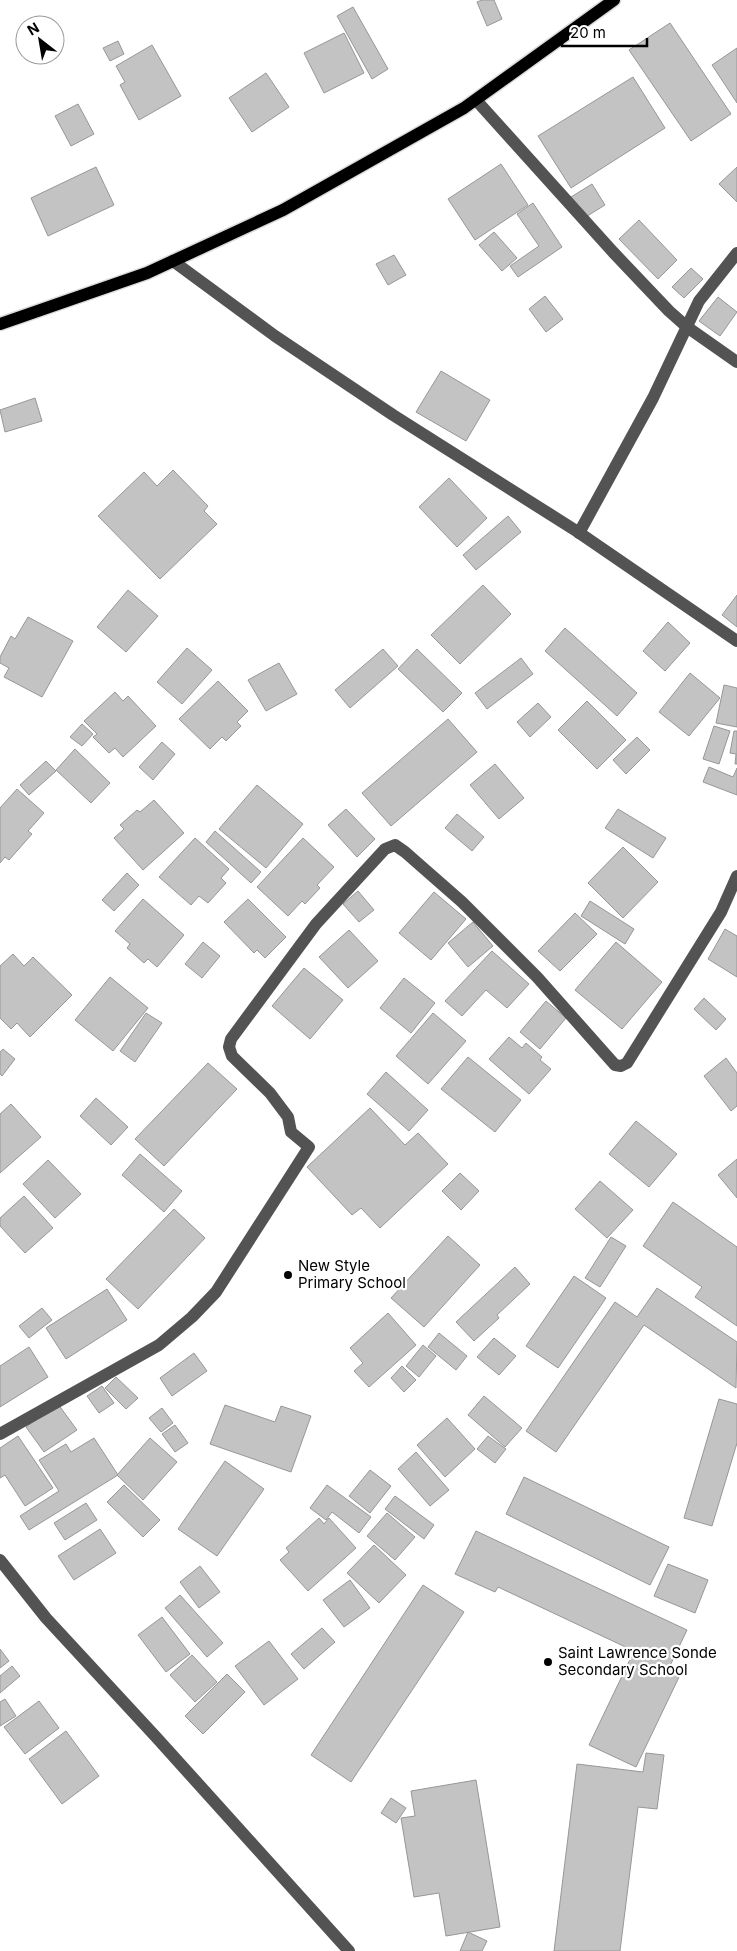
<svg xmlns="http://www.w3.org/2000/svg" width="737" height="1951" viewBox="0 0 737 1951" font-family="Inter,sans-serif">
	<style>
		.building { fill: #c3c3c3; stroke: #979797 }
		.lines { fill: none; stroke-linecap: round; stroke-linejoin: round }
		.major-casing { stroke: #dbdbdb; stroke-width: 15 }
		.minor { stroke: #535353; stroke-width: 12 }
		.major { stroke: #000; stroke-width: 12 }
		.poi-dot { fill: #000; stroke: #fff; stroke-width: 2 }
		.labels { text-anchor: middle; stroke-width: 4.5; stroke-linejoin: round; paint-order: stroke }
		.poi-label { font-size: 15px; fill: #000; stroke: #fff; text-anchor: start }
	</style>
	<rect width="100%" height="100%" fill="#fff"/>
	<g class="building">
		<polygon points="482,0 494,0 502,19 487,26 477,2"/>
		<polygon points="353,7 388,69 372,79 337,16"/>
		<polygon points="670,23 731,114 691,141 629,50"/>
		<polygon points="344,33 364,73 324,93 304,53"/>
		<polygon points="118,41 124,54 110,61 103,48"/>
		<polygon points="152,45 181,96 139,120 120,85 125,82 116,66"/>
		<polygon points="737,48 737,103 712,65"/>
		<polygon points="266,73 289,107 252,132 229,98"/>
		<polygon points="633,77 665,128 571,188 538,136"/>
		<polygon points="78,104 94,134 71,146 55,116"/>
		<polygon points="501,164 528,205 475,240 448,199"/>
		<polygon points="96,167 114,205 48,236 31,198"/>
		<polygon points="737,167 737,202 719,184"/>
		<polygon points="592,184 605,205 584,218 571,197"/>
		<polygon points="533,203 562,247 518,277 510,266 539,246 517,214"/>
		<polygon points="639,220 677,260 658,279 619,239"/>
		<polygon points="494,232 517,258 502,271 479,245"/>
		<polygon points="394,255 406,275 388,285 376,264"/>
		<polygon points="691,268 703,279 684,298 672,287"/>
		<polygon points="545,296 563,319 546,332 529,309"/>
		<polygon points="718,297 737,312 720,336 699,321"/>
		<polygon points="441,371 490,400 466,441 416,412"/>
		<polygon points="35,398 42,421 5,432 0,410"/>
		<polygon points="173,470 208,506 204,511 217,524 160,579 98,516 144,472 157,486"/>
		<polygon points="449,478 487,518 457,547 419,507"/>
		<polygon points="508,516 521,532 476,570 463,555"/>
		<polygon points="483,585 511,614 460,664 431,635"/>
		<polygon points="128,590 158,616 126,652 97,627"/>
		<polygon points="737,595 737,627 722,615"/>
		<polygon points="28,617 73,641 42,697 4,677 9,668 0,663 0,657 11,636 15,639"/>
		<polygon points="668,622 690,643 665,671 643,651"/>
		<polygon points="565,628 637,693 617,716 545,651"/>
		<polygon points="187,648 212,670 182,704 157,682"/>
		<polygon points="383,649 398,666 350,708 335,690"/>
		<polygon points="417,649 462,693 443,712 398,669"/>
		<polygon points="521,658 533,674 487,709 475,693"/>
		<polygon points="279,663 297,694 266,711 248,680"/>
		<polygon points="690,673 720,698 689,736 659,712"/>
		<polygon points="218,681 248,711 237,722 241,726 226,741 222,737 210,749 179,719"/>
		<polygon points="724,685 737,688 737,727 716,723"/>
		<polygon points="115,692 123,701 128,696 156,726 123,757 115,748 109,753 93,737 97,734 84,721"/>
		<polygon points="587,701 626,740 597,769 558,730"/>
		<polygon points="538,703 551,717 530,737 517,722"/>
		<polygon points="448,719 477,752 391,826 362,793"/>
		<polygon points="82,724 93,734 82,746 70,737"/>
		<polygon points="714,726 730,731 719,764 703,759"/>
		<polygon points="734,731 737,731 737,764 735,764 736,754 730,753"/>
		<polygon points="637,737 650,750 626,774 613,760"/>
		<polygon points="162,742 175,754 153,780 139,767"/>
		<polygon points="75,749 110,783 91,803 56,770"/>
		<polygon points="46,761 56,771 29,795 20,785"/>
		<polygon points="495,764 524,798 499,819 470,785"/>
		<polygon points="709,767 733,777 737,768 737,795 703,782"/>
		<polygon points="257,785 303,824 266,868 219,829"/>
		<polygon points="17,789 44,813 28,831 32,834 9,860 5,857 0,863 0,808"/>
		<polygon points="154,800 184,833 143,870 114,838 124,829 120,825 137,810 140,812"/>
		<polygon points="346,809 375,839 357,857 328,825"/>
		<polygon points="618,809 666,838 653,858 605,828"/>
		<polygon points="457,814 484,837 472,851 445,828"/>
		<polygon points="215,831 261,872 251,883 206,842"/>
		<polygon points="195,838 229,869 221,878 226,883 208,903 199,896 191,905 159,877"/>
		<polygon points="303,838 334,867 317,885 320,888 305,904 302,901 288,916 257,887"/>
		<polygon points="623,847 658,882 623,918 588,883"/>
		<polygon points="127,873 139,885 114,911 102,900"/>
		<polygon points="358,891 374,910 359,922 343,904"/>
		<polygon points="434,892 466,919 431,960 399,933"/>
		<polygon points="143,899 184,935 157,967 148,959 144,963 127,948 130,944 115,931"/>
		<polygon points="248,899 286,937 265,958 257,950 254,953 224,922"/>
		<polygon points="590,901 634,929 625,944 581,916"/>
		<polygon points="575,913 597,934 560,971 538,951"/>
		<polygon points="473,922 493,946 468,967 448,943"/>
		<polygon points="725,929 737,936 737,977 708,959"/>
		<polygon points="349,930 378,961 348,988 319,957"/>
		<polygon points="203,942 220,956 202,978 185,964"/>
		<polygon points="616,942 662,982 622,1029 575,990"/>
		<polygon points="492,951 529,984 507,1008 486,990 462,1016 445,1001"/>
		<polygon points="13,954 24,966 33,957 72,995 30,1037 17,1023 11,1029 0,1018 0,966"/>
		<polygon points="304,968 343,1000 310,1039 272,1006"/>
		<polygon points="110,977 148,1008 113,1051 75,1020"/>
		<polygon points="404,978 435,1003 411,1033 380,1008"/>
		<polygon points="704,998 726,1019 716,1030 694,1009"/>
		<polygon points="546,1001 566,1018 540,1049 520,1032"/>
		<polygon points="146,1013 162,1023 135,1062 120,1051"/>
		<polygon points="433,1013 466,1041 428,1084 396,1056"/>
		<polygon points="509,1037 522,1048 526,1043 542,1057 540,1060 551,1069 529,1094 489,1059"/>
		<polygon points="3,1049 15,1059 2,1076 0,1074 0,1052"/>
		<polygon points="468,1057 521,1100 495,1132 441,1089"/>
		<polygon points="726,1058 737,1073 737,1106 731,1111 704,1076"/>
		<polygon points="208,1063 237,1089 164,1166 135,1139"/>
		<polygon points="386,1072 428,1110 409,1131 367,1094"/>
		<polygon points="96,1098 128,1127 111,1145 80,1116"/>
		<polygon points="11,1104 41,1137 0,1173 0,1114"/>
		<polygon points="370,1108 405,1145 418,1133 448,1164 380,1228 361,1208 352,1215 307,1167"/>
		<polygon points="636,1121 677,1154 649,1187 609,1154"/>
		<polygon points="140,1154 182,1191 164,1212 122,1175"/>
		<polygon points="737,1159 737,1198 718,1175"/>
		<polygon points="48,1160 81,1194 55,1218 23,1184"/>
		<polygon points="460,1173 479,1191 461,1210 442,1191"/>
		<polygon points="600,1181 633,1210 607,1238 575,1209"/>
		<polygon points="24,1196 53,1228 25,1253 0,1226 0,1218"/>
		<polygon points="673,1202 737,1247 737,1326 695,1297 702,1287 643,1246"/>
		<polygon points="174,1209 205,1238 138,1309 106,1279"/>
		<polygon points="448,1236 480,1265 424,1327 391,1298"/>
		<polygon points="611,1237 626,1246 600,1287 585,1278"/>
		<polygon points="515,1267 530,1284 497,1315 499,1318 474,1341 456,1322"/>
		<polygon points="574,1276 606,1298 558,1368 526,1346"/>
		<polygon points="657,1288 737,1342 736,1388 644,1325 556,1452 526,1431 615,1302 637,1317"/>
		<polygon points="107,1289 127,1320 66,1359 46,1328"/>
		<polygon points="42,1308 52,1320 29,1338 19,1326"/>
		<polygon points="388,1313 416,1345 369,1387 354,1371 363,1363 350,1348"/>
		<polygon points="439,1333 467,1356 456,1370 428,1347"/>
		<polygon points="494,1338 516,1356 499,1375 477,1357"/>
		<polygon points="423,1345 436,1356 419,1377 406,1366"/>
		<polygon points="29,1347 48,1377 0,1407 0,1366"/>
		<polygon points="194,1353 207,1371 172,1396 160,1378"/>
		<polygon points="402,1366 416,1380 404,1392 391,1378"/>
		<polygon points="116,1377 138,1398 126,1409 105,1388"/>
		<polygon points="102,1386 114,1403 99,1413 87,1396"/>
		<polygon points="484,1396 522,1428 505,1447 468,1415"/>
		<polygon points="719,1399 737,1404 737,1443 712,1526 684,1518"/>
		<polygon points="58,1404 77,1430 44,1452 26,1427"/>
		<polygon points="225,1405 275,1422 281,1406 311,1416 291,1472 210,1444"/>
		<polygon points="162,1408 173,1423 161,1432 149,1418"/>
		<polygon points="447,1418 475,1449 445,1477 417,1445"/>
		<polygon points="175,1425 188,1443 175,1452 162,1434"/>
		<polygon points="18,1436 53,1488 25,1506 5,1475 0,1478 0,1448"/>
		<polygon points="488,1436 506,1449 495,1463 477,1449"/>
		<polygon points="94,1438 118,1475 29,1530 20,1516 59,1491 39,1460 66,1444 71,1452"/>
		<polygon points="150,1438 177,1462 143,1500 117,1475"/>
		<polygon points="416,1452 449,1490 430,1506 398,1469"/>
		<polygon points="225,1461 264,1489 217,1556 178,1529"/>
		<polygon points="370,1470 391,1486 370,1513 349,1496"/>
		<polygon points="524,1477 669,1547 650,1585 506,1514"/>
		<polygon points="124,1485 160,1520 143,1537 107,1502"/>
		<polygon points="327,1485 371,1517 359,1533 332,1512 326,1520 310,1508"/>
		<polygon points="395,1496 434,1525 424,1539 385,1509"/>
		<polygon points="86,1503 97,1520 65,1540 54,1523"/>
		<polygon points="387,1513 415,1537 395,1560 367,1536"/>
		<polygon points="319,1518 324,1524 329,1518 356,1548 308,1591 280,1560 289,1552 286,1548"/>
		<polygon points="100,1529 116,1553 74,1580 58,1556"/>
		<polygon points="476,1531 687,1630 668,1670 680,1675 636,1767 589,1745 634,1651 498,1587 495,1592 455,1574"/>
		<polygon points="374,1545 406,1575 379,1603 347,1573"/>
		<polygon points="668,1564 708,1580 695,1613 654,1596"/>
		<polygon points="200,1566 220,1592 199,1608 180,1582"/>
		<polygon points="350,1580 370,1608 344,1627 323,1600"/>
		<polygon points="423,1585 464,1612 351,1782 311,1755"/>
		<polygon points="180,1595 223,1643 207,1657 165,1608"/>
		<polygon points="162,1617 190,1654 166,1672 138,1635"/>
		<polygon points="322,1628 335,1642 304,1669 291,1654"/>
		<polygon points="269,1641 298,1679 264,1705 235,1666"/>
		<polygon points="0,1649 9,1661 0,1668"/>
		<polygon points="192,1655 217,1682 195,1702 170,1675"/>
		<polygon points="12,1666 20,1676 0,1693 0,1676"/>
		<polygon points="227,1674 245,1692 203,1734 185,1716"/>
		<polygon points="5,1699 16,1716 0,1726 0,1702"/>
		<polygon points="39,1701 59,1728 25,1754 4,1727"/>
		<polygon points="66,1731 99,1776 62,1804 29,1759"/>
		<polygon points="646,1753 664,1755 657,1809 638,1807 620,1951 554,1951 577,1764 643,1772"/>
		<polygon points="476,1780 500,1927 446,1936 439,1893 414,1897 401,1818 415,1816 411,1791"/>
		<polygon points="391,1798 406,1808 396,1823 381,1813"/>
		<polygon points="468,1932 487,1941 482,1951 460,1951"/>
	</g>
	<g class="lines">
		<defs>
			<polyline id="major" points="0,324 147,273 283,210 464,108 614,0"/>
		</defs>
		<use href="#major" class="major-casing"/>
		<g class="minor">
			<polyline points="476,100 613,252 669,311 687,327 737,362"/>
			<polyline points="173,261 275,336 393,415 578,532 737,641"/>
			<polyline points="579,533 653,398 699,301 737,253"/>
			<polyline points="0,1434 159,1345 192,1317 216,1292 309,1147 291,1132 288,1117 270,1093 232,1056 229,1047 231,1039 316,924 385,849 395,845 405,852 462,902 537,977 615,1065 621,1066 627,1063 721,912 737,876"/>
			<polyline points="0,1560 46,1618 156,1737 349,1951"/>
		</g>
		<use href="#major" class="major"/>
	</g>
	<g class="poi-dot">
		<circle cx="288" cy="1275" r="5"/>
		<circle cx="548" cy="1662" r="5"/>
	</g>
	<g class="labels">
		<g class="poi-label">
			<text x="298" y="1271">New Style<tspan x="298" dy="17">Primary School</tspan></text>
			<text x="558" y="1658">Saint Lawrence Sonde<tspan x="558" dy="17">Secondary School</tspan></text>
		</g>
	</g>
	<g transform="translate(40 40) rotate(329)"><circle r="24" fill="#ffffff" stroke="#999999"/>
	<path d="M0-4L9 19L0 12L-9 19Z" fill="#000000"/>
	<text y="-8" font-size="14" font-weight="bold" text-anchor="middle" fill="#000000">N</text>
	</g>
	<path d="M562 38v8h85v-8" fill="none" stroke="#000000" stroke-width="2.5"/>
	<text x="570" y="38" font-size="15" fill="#000000" stroke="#ffffff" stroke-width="4" paint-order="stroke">20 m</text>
</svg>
